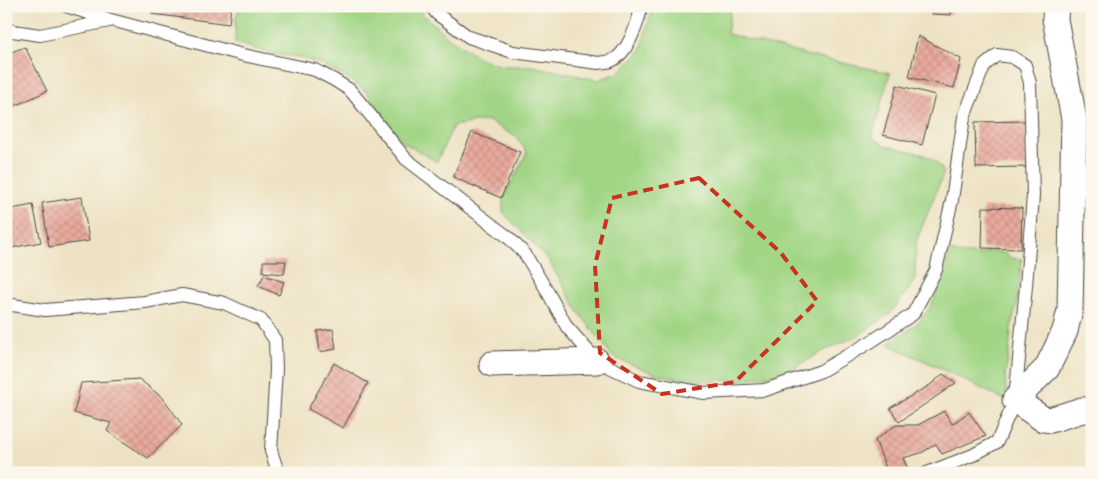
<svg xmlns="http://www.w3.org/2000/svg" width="1098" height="479" viewBox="0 0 1098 479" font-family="Itim,sans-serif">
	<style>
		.grass { fill: #a1d585; stroke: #668058 }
		.building { fill: url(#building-cross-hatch) }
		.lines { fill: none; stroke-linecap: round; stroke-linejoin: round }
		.lane-casing { stroke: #484642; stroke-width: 14 }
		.street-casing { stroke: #484642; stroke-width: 27 }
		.lane { stroke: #fff; stroke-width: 12 }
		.street { stroke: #fff; stroke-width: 25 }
		.marked { fill: none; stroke: #c8321e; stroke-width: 4; stroke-dasharray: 10 6; stroke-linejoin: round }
	</style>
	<defs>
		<pattern id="building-cross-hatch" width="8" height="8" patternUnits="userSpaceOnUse" patternTransform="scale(1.25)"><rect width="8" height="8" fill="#e9aa9e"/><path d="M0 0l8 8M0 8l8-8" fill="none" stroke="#c89288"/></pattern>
	</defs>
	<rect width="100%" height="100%" fill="#fbf7ec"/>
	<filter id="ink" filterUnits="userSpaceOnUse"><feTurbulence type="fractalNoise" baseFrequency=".02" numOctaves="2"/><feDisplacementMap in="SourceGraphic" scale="10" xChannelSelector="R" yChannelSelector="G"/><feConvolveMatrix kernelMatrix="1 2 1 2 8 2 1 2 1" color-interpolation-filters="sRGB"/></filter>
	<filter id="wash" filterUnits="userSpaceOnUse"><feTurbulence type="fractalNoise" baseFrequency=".0096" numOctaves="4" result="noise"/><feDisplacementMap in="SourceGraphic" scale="20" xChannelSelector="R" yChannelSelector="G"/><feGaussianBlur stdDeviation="1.12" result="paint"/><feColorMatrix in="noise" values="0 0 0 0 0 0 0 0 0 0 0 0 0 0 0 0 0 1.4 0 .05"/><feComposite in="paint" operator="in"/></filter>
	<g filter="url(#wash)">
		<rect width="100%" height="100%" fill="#ede2c3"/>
		<g class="grass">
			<polygon points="241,6 414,6 449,38 479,58 502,66 532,66 598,80 618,73 641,51 646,30 654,6 731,6 727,34 810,56 890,73 872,137 887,146 922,154 935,161 944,172 916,242 915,280 891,313 859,335 825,350 787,372 740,380 699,381 659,375 613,357 578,311 549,261 503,212 503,200 527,152 516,137 487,120 453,126 437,162 403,142 388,122 367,92 347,78 323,65 299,57 274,54 235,43 236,16"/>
			<path d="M950 251 958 253 981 255 986 252 995 251 1006 254 1010 258 1022 259 1016 307 1011 327 1009 353 1005 376 1007 401 942 369 888 344C899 336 913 328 922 318 937 302 943 272 950 251Z"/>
		</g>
		<g id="blocks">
			<g class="building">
				<polygon points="153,6 231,6 229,24 152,14"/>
				<polygon points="932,6 952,6 951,15 931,14"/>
				<polygon points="918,36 961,59 954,88 909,77"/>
				<polygon points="25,47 47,91 6,110 6,54"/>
				<polygon points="897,85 935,95 922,145 883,135"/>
				<polygon points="1026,121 1026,167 976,168 975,122"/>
				<polygon points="472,132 520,152 501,198 453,177"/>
				<polygon points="82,197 89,241 49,247 42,203"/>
				<polygon points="33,205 41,242 6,249 6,210"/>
				<polygon points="983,207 1022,208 1021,249 982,248"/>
				<polygon points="263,261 286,261 284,274 263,272"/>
				<polygon points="264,275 284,282 279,295 258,286"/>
				<polygon points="333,329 336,349 320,352 317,331"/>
				<polygon points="334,363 368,383 343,428 308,409"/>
				<polygon points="943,374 956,383 899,422 890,408 930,385"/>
				<polygon points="139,379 164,399 182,425 148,458 107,431 111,423 74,413 81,383"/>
				<polygon points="944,411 952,424 969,412 986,436 942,454 936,444 921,453 903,458 909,472 888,473 875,440 896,425 918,425"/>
			</g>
		</g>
	</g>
	<g filter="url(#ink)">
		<use href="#blocks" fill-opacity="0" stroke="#484642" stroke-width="1"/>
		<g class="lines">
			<defs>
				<g id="lane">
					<polyline points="66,6 111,20 243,55 315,70 334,80 350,90 406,159 508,237 525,254 546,289 567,327 597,361 639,381 704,393 765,390 821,371 872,341 913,314 936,270 952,200 964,117 984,66 997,55 1012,57 1025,65 1030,83 1033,196 1026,286 1015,400 997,442 973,455 927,473"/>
					<path d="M431 6 437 14 469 37 513 52 599 63C603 62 608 62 611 61 627 55 639 22 641 6"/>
					<polyline points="6,30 40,35 109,21"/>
					<polyline points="6,304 45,310 145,302 182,295 224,303 261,320 275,340 276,369 271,451 277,469 281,473"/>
				</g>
				<g id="street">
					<polyline points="1056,6 1055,19 1074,119 1070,310 1065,331 1047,368 1015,400 1043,419 1050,420 1082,410 1092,410"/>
					<polyline points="492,364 597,361"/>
				</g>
			</defs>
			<use href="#lane" class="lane-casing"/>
			<use href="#street" class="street-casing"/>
			<use href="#lane" class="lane"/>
			<use href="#street" class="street"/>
		</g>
	</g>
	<path class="marked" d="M699 178 781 253 817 301 735 382 662 394 600 353 595 265 612 198Z"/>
	<rect width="1098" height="479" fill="none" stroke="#fbf7ec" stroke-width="25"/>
</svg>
